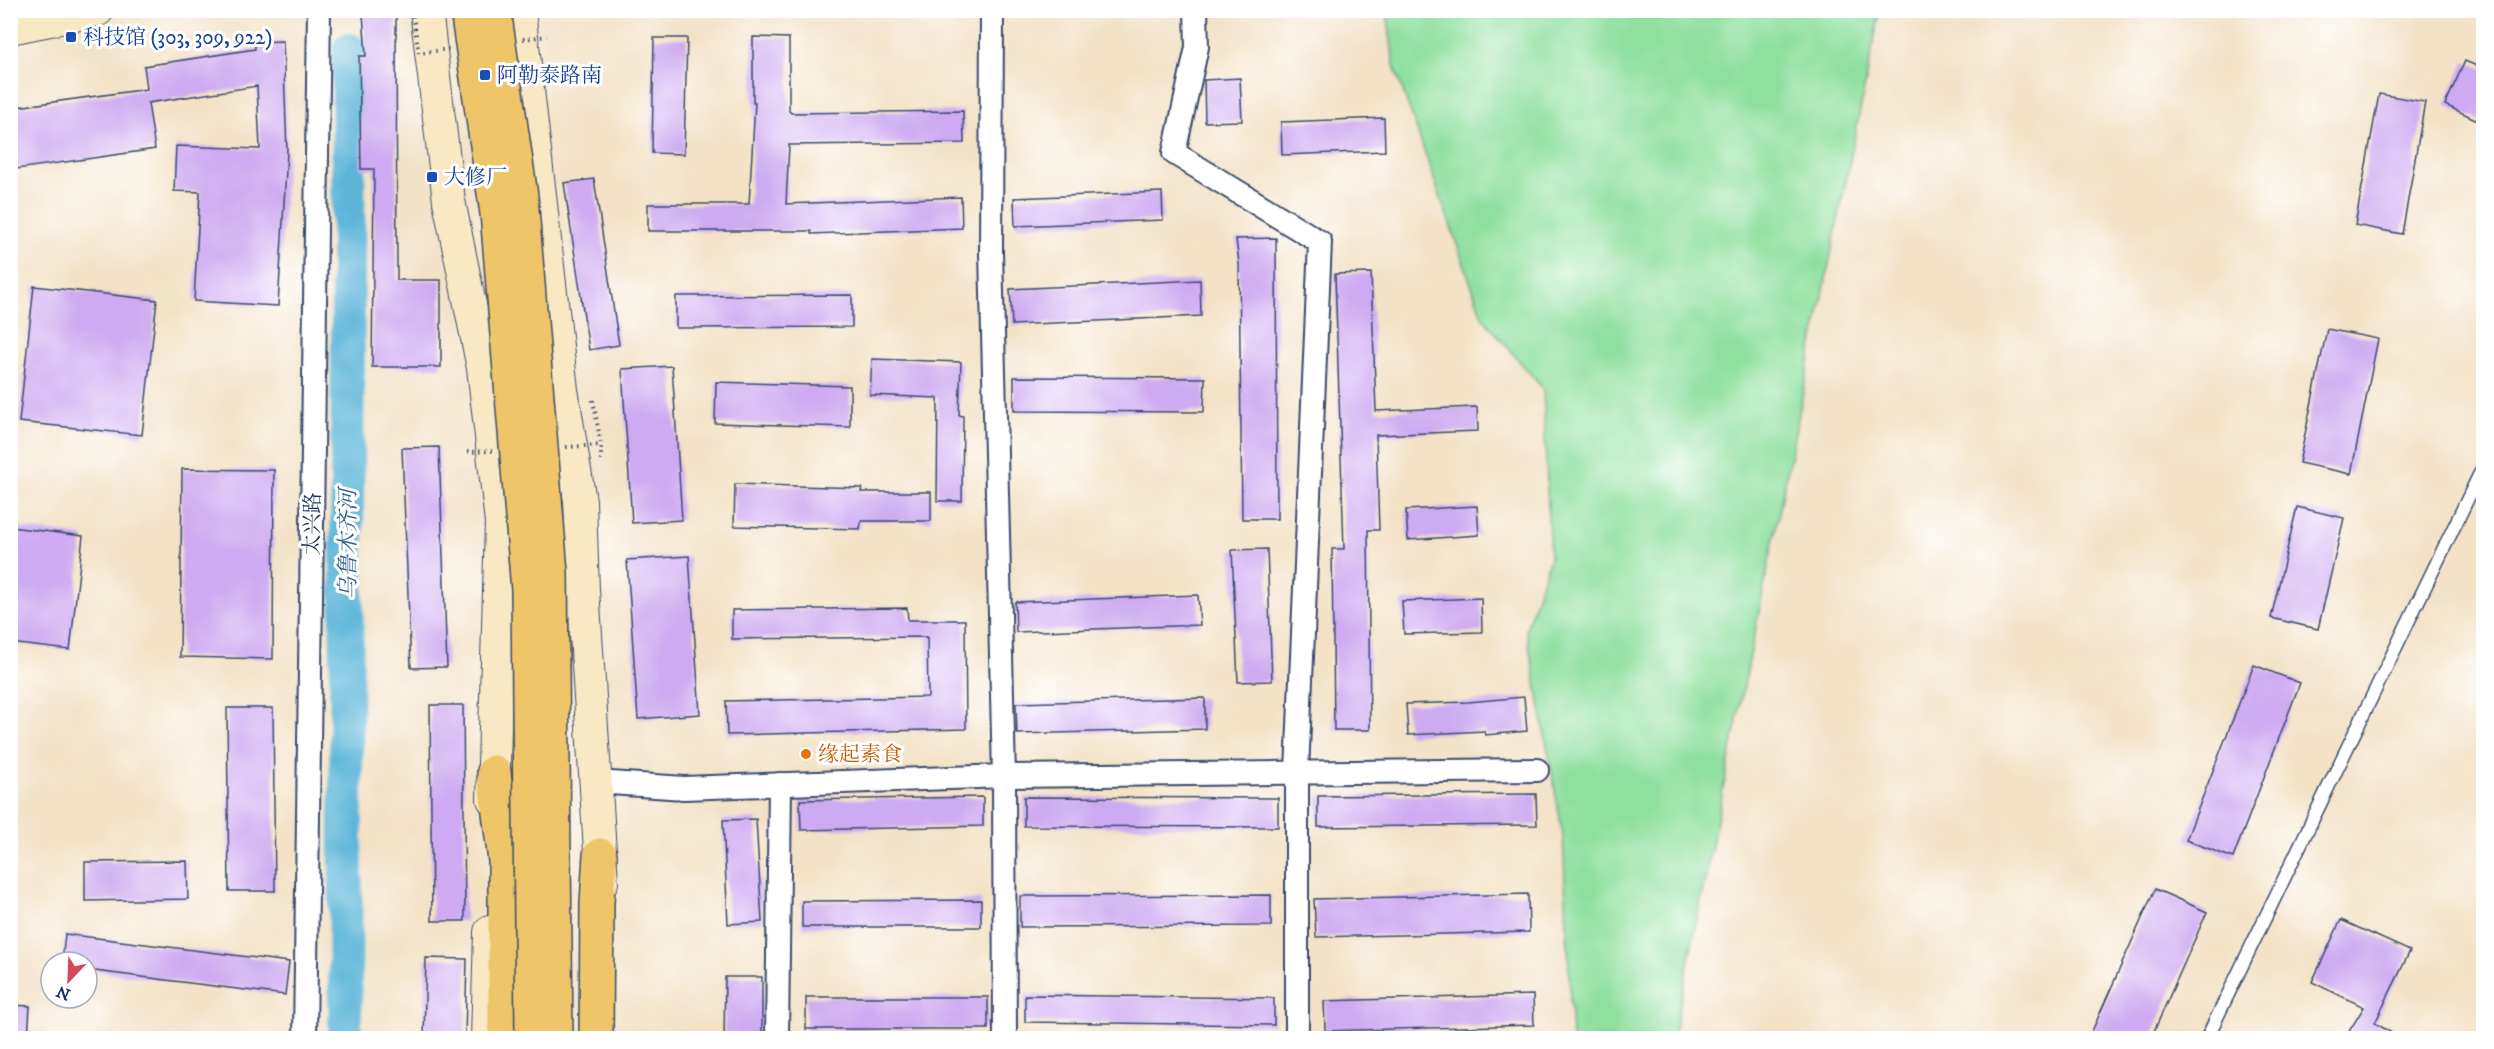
<svg xmlns="http://www.w3.org/2000/svg" width="2494" height="1049" viewBox="0 0 2494 1049" font-family="'IM FELL DW Pica','Noto Serif SC',serif">
	<style>
		.green { fill: #8fe09f; stroke: #55887e; stroke-width: 1.5 }
		.lines { fill: none; stroke-linecap: round; stroke-linejoin: round }
		.river { stroke: #5bb5d9; stroke-width: 34 }
		.building { fill: #cdaaf1 }
		.service-casing { stroke: #3b4a6e; stroke-width: 15 }
		.minor-casing { stroke: #3b4a6e; stroke-width: 26 }
		.secondary-casing { stroke: #3b4a6e; stroke-width: 34 }
		.trunk-casing { stroke: #3b4a6e; stroke-width: 36 }
		.path { stroke: #3b4a6e; stroke-width: 4; stroke-dasharray: 1.5 4.5; stroke-linecap: butt }
		.service { stroke: #fff; stroke-width: 12 }
		.minor { stroke: #fff; stroke-width: 22 }
		.secondary { stroke: #f8e8c3; stroke-width: 32 }
		.trunk { stroke: #eec569; stroke-width: 33 }
		.trunk-bridge-casing { stroke: #3b4a6e; stroke-width: 36; stroke-linecap: butt }
		.path-bridge { stroke: #3b4a6e; stroke-width: 4; stroke-dasharray: 1.5 4.5; stroke-linecap: butt }
		.trunk-bridge { stroke: #eec569; stroke-width: 33 }
		.transit-dot { fill: #1a4fb4; stroke: #fff; stroke-width: 2 }
		.food-dot { fill: #e8710a; stroke: #fff; stroke-width: 2 }
		.labels { text-anchor: middle; stroke-width: 6; stroke-linejoin: round; paint-order: stroke }
		.transit-label { font-size: 21px; fill: #164399; stroke: #fff; text-anchor: start }
		.street-label { font-size: 21px; fill: #1b2f5e; stroke: #fff }
		.food-label { font-size: 21px; fill: #c56008; stroke: #fff; text-anchor: start }
		.water-label { font-size: 22px; font-style: italic; fill: #315e89; stroke: #fff }
	</style>
	<rect width="100%" height="100%" fill="#fff"/>
	<filter id="ink" filterUnits="userSpaceOnUse"><feTurbulence type="fractalNoise" baseFrequency=".0167" numOctaves="2"/><feDisplacementMap in="SourceGraphic" scale="12" xChannelSelector="R" yChannelSelector="G"/><feConvolveMatrix kernelMatrix="1 2 1 2 8 2 1 2 1" color-interpolation-filters="sRGB"/></filter>
	<filter id="wash" filterUnits="userSpaceOnUse"><feTurbulence type="fractalNoise" baseFrequency=".008" numOctaves="4" result="noise"/><feDisplacementMap in="SourceGraphic" scale="24" xChannelSelector="R" yChannelSelector="G"/><feGaussianBlur stdDeviation="1.35" result="paint"/><feColorMatrix in="noise" values="0 0 0 0 0 0 0 0 0 0 0 0 0 0 0 0 0 1.4 0 .05"/><feComposite in="paint" operator="in"/></filter>
	<g filter="url(#wash)">
		<rect width="100%" height="100%" fill="#f3e2c6"/>
		<polygon class="green" points="1387,11 1880,11 1673,1038 1572,1038 1563,835 1526,629 1550,558 1543,389 1483,318 1394,65"/>
		<g class="lines">
			<polyline class="river" points="345,1038 349,50"/>
		</g>
		<g id="blocks">
			<g class="building">
				<polygon points="396,12 397,280 441,280 441,367 372,367 374,169 361,169 359,56 366,56 363,14"/>
				<polygon points="753,37 789,38 789,111 791,113 963,111 964,143 789,145 786,204 961,197 962,228 811,234 811,231 648,231 648,204 749,204 755,103 753,103"/>
				<polygon points="654,38 687,38 684,154 652,153"/>
				<polygon points="283,41 287,152 278,306 194,301 200,192 174,191 176,146 260,149 257,86 148,103 155,149 10,170 10,108 147,89 144,66 255,49 255,42"/>
				<polygon points="2465,61 2484,69 2484,123 2445,105"/>
				<polygon points="1240,78 1242,121 1205,122 1204,80"/>
				<polygon points="2379,94 2425,102 2402,234 2355,225"/>
				<polygon points="1384,118 1385,151 1282,155 1281,122"/>
				<polygon points="594,179 619,345 589,350 564,183"/>
				<polygon points="1162,192 1163,220 1015,226 1014,198"/>
				<polygon points="1276,238 1277,519 1242,519 1239,263 1236,239"/>
				<polygon points="1371,273 1376,411 1477,407 1478,431 1376,435 1379,530 1368,530 1370,730 1334,730 1332,549 1344,549 1335,274"/>
				<polygon points="1200,280 1201,316 1012,325 1010,289"/>
				<polygon points="34,286 157,300 142,435 19,422"/>
				<polygon points="852,295 852,327 676,328 676,296"/>
				<polygon points="2327,329 2378,339 2351,474 2299,463"/>
				<polygon points="872,359 961,362 959,415 963,416 962,501 937,501 938,398 870,395"/>
				<polygon points="672,366 682,520 632,523 622,369"/>
				<polygon points="1014,377 1205,378 1204,412 1014,411"/>
				<polygon points="716,382 850,386 850,427 715,423"/>
				<polygon points="439,447 447,667 411,668 402,448"/>
				<polygon points="182,469 274,470 273,659 180,657"/>
				<polygon points="735,484 862,488 861,492 931,492 931,521 861,521 860,529 734,526"/>
				<polygon points="1477,506 1479,535 1408,540 1406,510"/>
				<polygon points="2297,507 2344,518 2318,629 2271,618"/>
				<polygon points="10,527 83,536 70,650 10,643"/>
				<polygon points="1267,549 1272,681 1238,682 1232,550"/>
				<polygon points="689,556 700,714 638,719 627,560"/>
				<polygon points="1198,595 1200,625 1016,632 1015,602"/>
				<polygon points="1481,598 1482,632 1404,634 1402,601"/>
				<polygon points="907,608 908,620 965,620 966,729 727,735 726,701 928,697 927,637 732,639 732,610"/>
				<polygon points="2254,665 2300,683 2233,858 2186,840"/>
				<polygon points="1524,697 1527,731 1485,735 1484,731 1408,735 1406,704 1468,702"/>
				<polygon points="1205,698 1205,729 1017,734 1016,703"/>
				<polygon points="430,705 463,705 465,921 432,921"/>
				<polygon points="227,708 273,708 275,891 229,891"/>
				<polygon points="1536,794 1537,825 1318,827 1318,796"/>
				<polygon points="983,797 983,826 801,830 800,800"/>
				<polygon points="1024,797 1278,798 1278,827 1024,826"/>
				<polygon points="756,819 762,922 728,924 723,820"/>
				<polygon points="187,861 188,899 85,901 85,862"/>
				<polygon points="2155,889 2207,912 2151,1038 2089,1038"/>
				<polygon points="1528,894 1529,932 1316,937 1314,899"/>
				<polygon points="1271,895 1271,926 1020,927 1020,896"/>
				<polygon points="981,900 981,927 802,927 802,901"/>
				<polygon points="2341,920 2410,951 2375,1023 2400,1038 2345,1038 2364,1007 2312,982"/>
				<polygon points="65,934 289,962 285,995 87,970 87,962 62,962"/>
				<polygon points="426,958 467,959 465,1038 424,1038"/>
				<polygon points="725,977 762,977 762,1038 724,1038"/>
				<polygon points="1025,995 1274,998 1274,1025 1025,1022"/>
				<polygon points="1533,995 1534,1025 1325,1031 1324,1001"/>
				<rect x="806" y="997" width="182" height="32"/>
				<polygon points="10,1005 30,1006 28,1038 10,1038"/>
			</g>
		</g>
	</g>
	<g filter="url(#ink)">
		<use href="#blocks" fill-opacity="0" stroke="#3b4a6e" stroke-width="1.5"/>
		<g class="lines">
			<defs>
				<g id="service">
					<polyline points="2482,10 2484,14"/>
					<polyline points="2207,1038 2484,465"/>
				</g>
				<g id="minor">
					<polyline points="992,10 991,252 1004,776 1005,1038"/>
					<polyline points="1196,10 1197,47 1174,153 1320,242 1297,772 1297,1038"/>
					<polyline points="596,782 684,788 1004,776 1537,770"/>
					<polyline points="305,1038 319,10"/>
					<polyline points="777,1038 780,784"/>
				</g>
				<g id="secondary">
					<polyline points="426,10 449,201 483,368 501,522 493,799"/>
					<polyline points="519,10 562,390 580,501 583,589 602,882"/>
					<polyline points="10,28 98,10"/>
					<polyline points="487,1038 490,932"/>
				</g>
				<g id="trunk">
					<polyline points="494,772 505,861 505,1038"/>
					<polyline points="596,1038 597,903 600,855"/>
				</g>
			</defs>
			<use href="#service" class="service-casing"/>
			<use href="#minor" class="minor-casing"/>
			<use href="#secondary" class="secondary-casing"/>
			<use href="#trunk" class="trunk-casing"/>
			<polyline class="path" points="593,400 601,445 601,464"/>
			<use href="#service" class="service"/>
			<use href="#minor" class="minor"/>
			<use href="#secondary" class="secondary"/>
			<use href="#trunk" class="trunk"/>
			<defs>
				<g id="trunk-bridge">
					<polyline points="467,10 497,213 528,590 532,1038"/>
					<polyline points="494,10 521,196 551,573 556,1038"/>
				</g>
			</defs>
			<use href="#trunk-bridge" class="trunk-bridge-casing"/>
			<g class="path-bridge">
				<polyline points="412,10 419,53 450,49"/>
				<polyline points="523,39 547,36"/>
				<polyline points="566,447 601,445"/>
				<polyline points="467,452 492,451"/>
			</g>
			<use href="#trunk-bridge" class="trunk-bridge"/>
		</g>
	</g>
	<g class="transit-dot">
		<rect x="65" y="31" width="12" height="12" rx="3"/>
		<rect x="479" y="69" width="12" height="12" rx="3"/>
		<rect x="426" y="171" width="12" height="12" rx="3"/>
	</g>
	<circle class="food-dot" cx="806" cy="754" r="6"/>
	<g class="labels">
		<g class="transit-label">
			<text x="83" y="44">科技馆 (303, 309, 922)</text>
			<text x="497" y="82">阿勒泰路南</text>
			<text x="444" y="184">大修厂</text>
		</g>
		<g class="street-label">
			<text transform="translate(312 524) rotate(-89)" y="7">太兴路</text>
		</g>
		<g class="food-label">
			<text x="818" y="761">缘起素食</text>
		</g>
		<g class="water-label">
			<text transform="translate(347 544) rotate(-90)" y="8">乌鲁木齐河</text>
		</g>
	</g>
	<rect width="2494" height="1049" fill="none" stroke="#fff" stroke-width="36"/>
	<g transform="translate(69 980) rotate(203)"><circle r="28" fill="#ffffff" stroke="#a4acbf" stroke-width="1.5"/>
	<path d="M0-4.5L10 22L0 15L-10 22Z" fill="#d1495b"/>
	<text y="-9" font-size="16" font-weight="bold" text-anchor="middle" fill="#1b2f5e">N</text>
	</g>
</svg>
